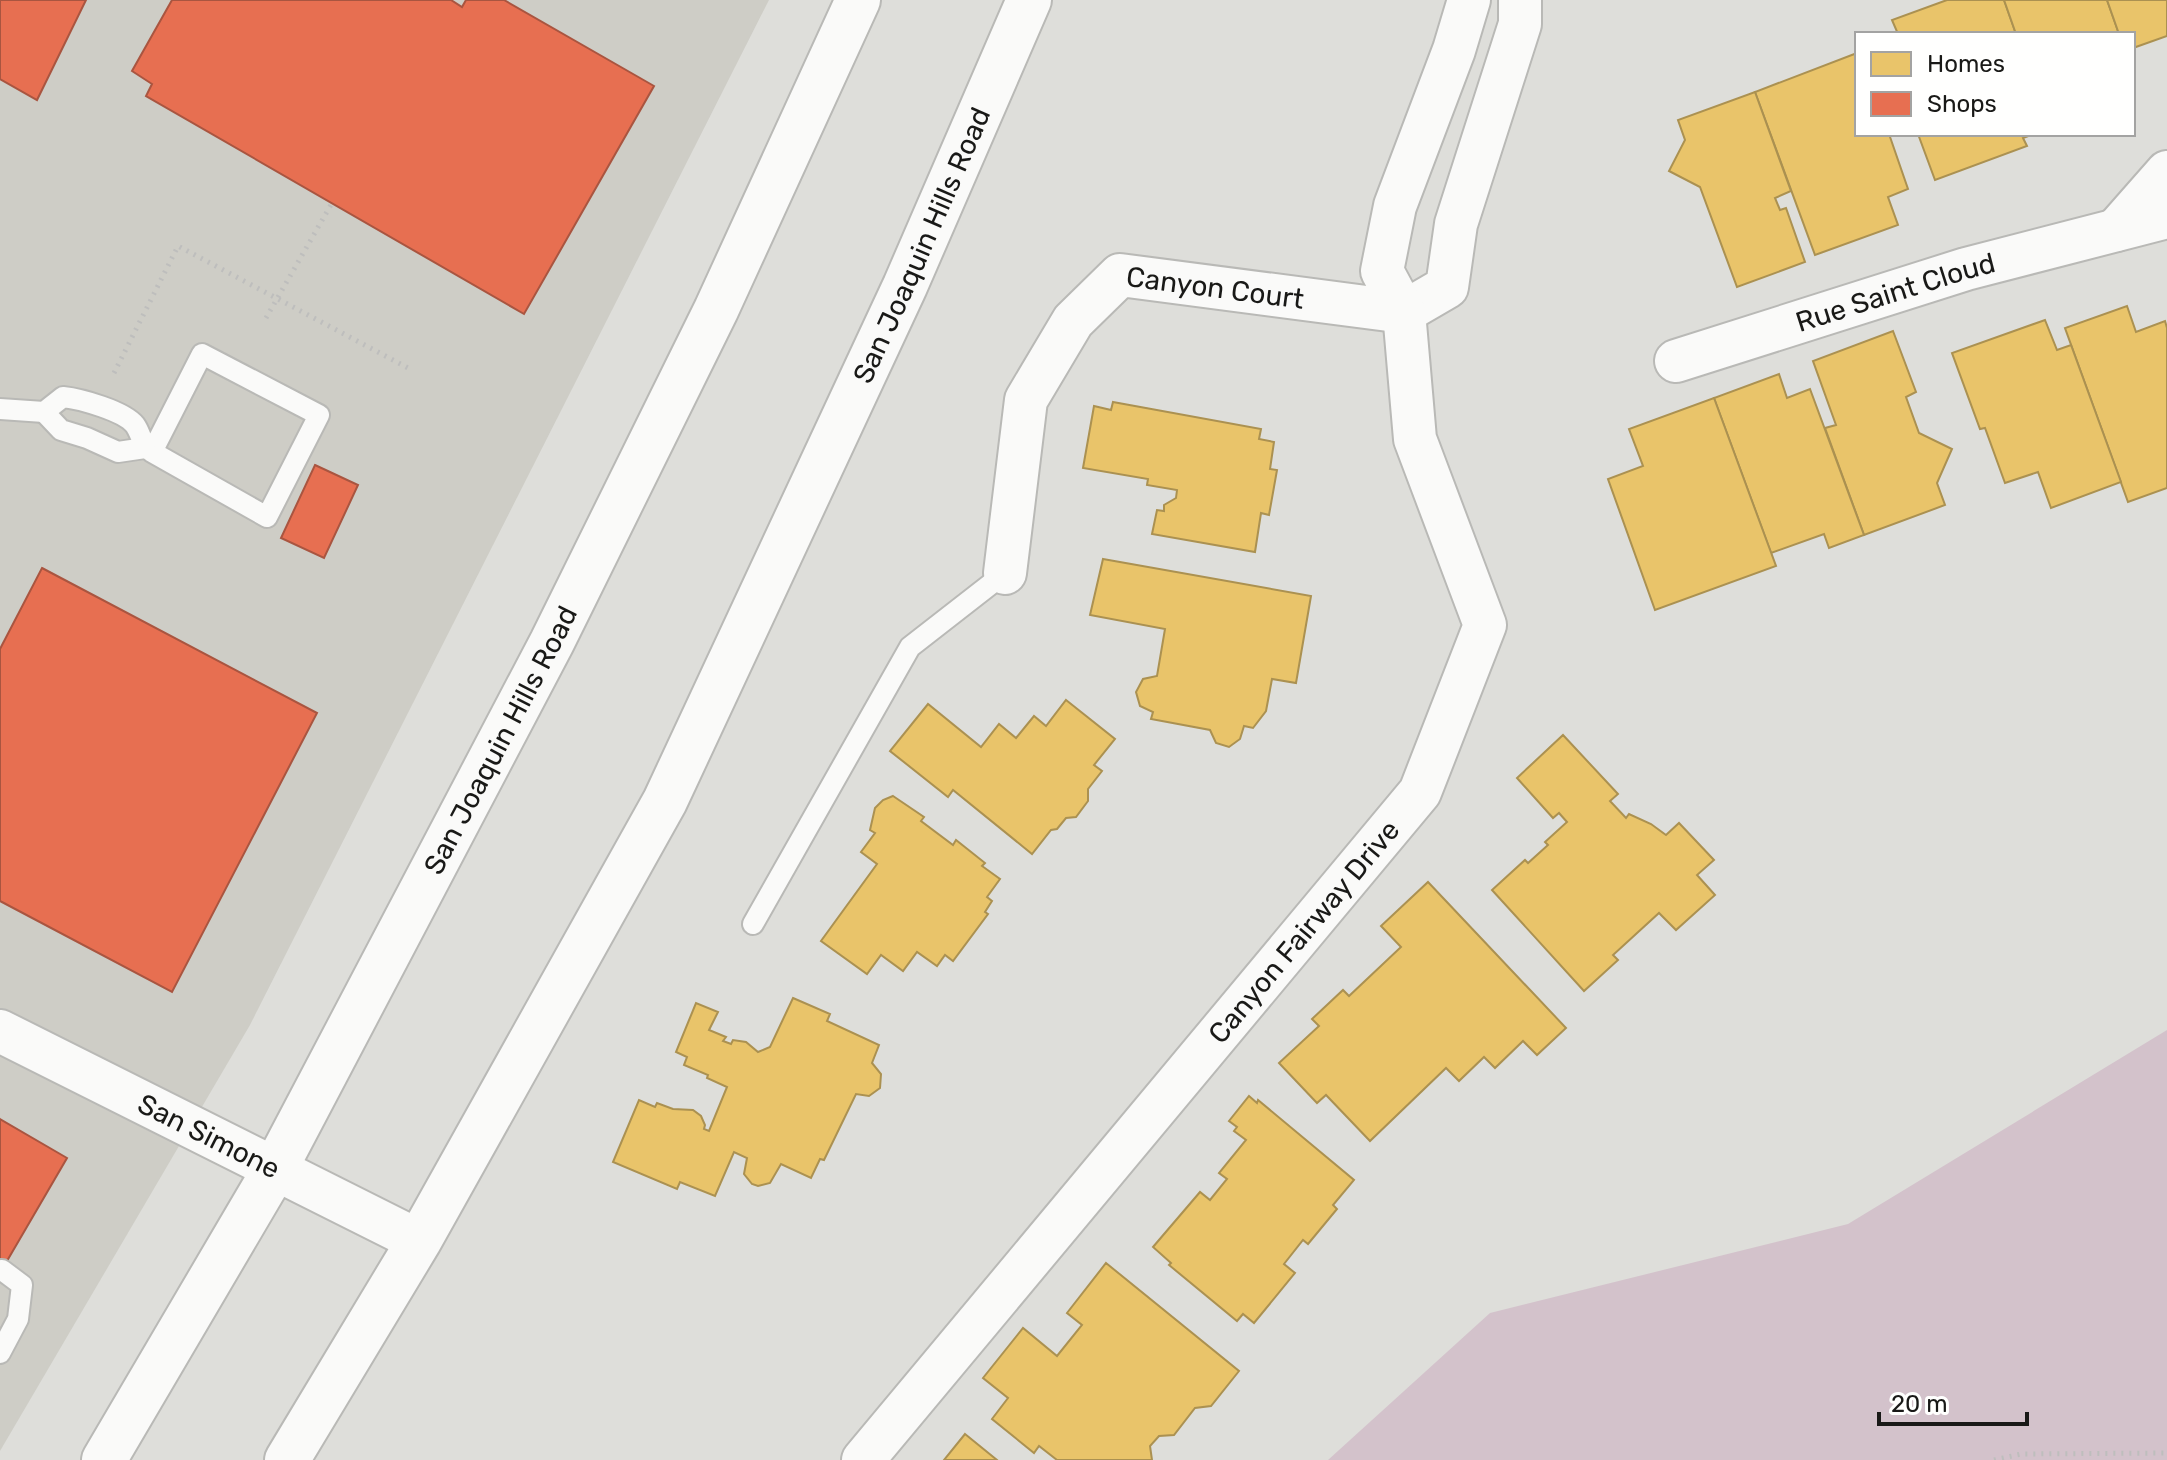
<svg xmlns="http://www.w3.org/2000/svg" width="2167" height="1460" viewBox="0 0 2167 1460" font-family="Rubik,sans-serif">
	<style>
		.built { fill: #cecdc6 }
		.green { fill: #d3c2cb }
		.homes { fill: #e9c46a; stroke: #ab9151; stroke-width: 2 }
		.shops { fill: #e76f51; stroke: #a95540; stroke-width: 2 }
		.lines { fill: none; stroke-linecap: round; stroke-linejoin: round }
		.lane-casing { stroke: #b9b9b6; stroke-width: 24 }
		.street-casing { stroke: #b9b9b6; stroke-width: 46 }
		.primary-casing { stroke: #b9b9b6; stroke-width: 48 }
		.path { stroke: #bebebd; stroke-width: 5; stroke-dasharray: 2 6; stroke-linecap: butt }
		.lane { stroke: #fafaf9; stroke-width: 20 }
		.street { stroke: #fafaf9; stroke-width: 42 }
		.primary { stroke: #fafaf9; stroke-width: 44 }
		.labels { text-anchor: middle; stroke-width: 8; stroke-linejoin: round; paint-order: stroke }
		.street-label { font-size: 28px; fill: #191917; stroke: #fffffe }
	</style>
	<rect width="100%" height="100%" fill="#dededa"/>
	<polygon class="built" points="0,0 769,0 250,1025 0,1451"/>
	<polygon class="green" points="2167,1030 2167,1460 1328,1460 1490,1313 1848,1224"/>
	<g class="homes">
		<polygon points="1947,0 2004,0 2016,34 1898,34 1892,20"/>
		<polygon points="2004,0 2107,0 2119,34 2016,34"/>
		<polygon points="2107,0 2167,0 2167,36 2133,48 2133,34 2119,34"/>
		<polygon points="1857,53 1857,134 1889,134 1908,189 1888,197 1898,225 1815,255 1755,92"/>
		<polygon points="1755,92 1791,191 1775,198 1780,210 1786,208 1805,262 1737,287 1700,187 1669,171 1685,140 1678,120"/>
		<polygon points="1918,134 2034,134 2023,138 2027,146 1935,180"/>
		<polygon points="2127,306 2136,332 2165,321 2167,328 2167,488 2128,502 2065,328"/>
		<polygon points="2045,320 2057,350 2071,345 2121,482 2051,508 2038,472 2005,483 1985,428 1980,429 1952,353"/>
		<polygon points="1893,331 1916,392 1906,397 1919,433 1952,449 1937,483 1945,505 1864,535 1825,428 1836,425 1813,361"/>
		<polygon points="1779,374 1787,398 1810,389 1864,535 1829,548 1824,534 1771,553 1714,398"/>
		<polygon points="1714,398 1776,566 1655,610 1608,479 1643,466 1629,429"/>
		<polygon points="1113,402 1261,429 1259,439 1274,442 1270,469 1277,470 1269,515 1261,513 1255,552 1152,534 1157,510 1164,511 1164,505 1176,498 1177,490 1147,485 1148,479 1083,468 1094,406 1111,410"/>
		<polygon points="1103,559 1311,596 1296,683 1272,679 1266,711 1253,728 1244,726 1240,739 1229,747 1216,743 1210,730 1151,719 1153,712 1140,706 1136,692 1143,679 1157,676 1165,629 1090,615"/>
		<polygon points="1066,700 1115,739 1094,765 1102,771 1088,789 1088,801 1076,817 1066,818 1057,829 1051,830 1032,854 953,790 948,797 890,751 928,704 981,747 999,724 1016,738 1034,716 1046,726"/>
		<polygon points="1563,735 1618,794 1610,801 1626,818 1629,814 1651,824 1666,835 1679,823 1714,860 1697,875 1715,895 1676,930 1659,913 1613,955 1618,960 1584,991 1492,890 1525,860 1528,863 1548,845 1545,842 1567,822 1559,813 1553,818 1517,778"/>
		<polygon points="893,796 924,817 921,821 953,845 956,840 985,863 982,866 1000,879 987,897 992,901 985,912 988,914 953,961 945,955 937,966 917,952 903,971 881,955 867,974 821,941 877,864 861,852 875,833 870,830 875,808 883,800"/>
		<polygon points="1428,882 1566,1028 1537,1055 1523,1041 1495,1068 1484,1057 1459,1081 1446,1068 1370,1141 1326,1095 1317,1103 1279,1063 1319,1026 1312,1019 1343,990 1349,996 1401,947 1381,926"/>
		<polygon points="793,998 830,1014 827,1021 879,1045 872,1063 881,1074 880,1088 869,1096 856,1094 824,1160 820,1159 811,1178 781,1164 770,1183 758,1186 752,1184 744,1174 747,1158 734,1152 715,1196 680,1182 677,1189 613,1162 639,1100 655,1107 657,1103 673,1109 693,1110 701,1116 705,1125 704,1129 709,1131 727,1087 707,1078 708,1075 684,1065 687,1057 676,1052 696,1003 718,1012 709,1030 726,1037 723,1041 731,1044 733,1040 746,1042 758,1052 770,1047"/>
		<polygon points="1249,1096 1257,1103 1258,1100 1354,1180 1333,1205 1337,1209 1308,1244 1303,1240 1284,1264 1295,1273 1254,1323 1243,1314 1237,1321 1169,1265 1171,1263 1153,1247 1200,1192 1210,1200 1227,1179 1219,1173 1246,1140 1234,1131 1237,1127 1229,1121"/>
		<polygon points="1106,1263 1239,1371 1211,1406 1195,1408 1174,1435 1159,1436 1150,1446 1152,1460 1057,1460 1039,1446 1034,1453 992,1419 1008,1398 983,1378 1023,1328 1057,1356 1082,1325 1067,1313"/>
		<polygon points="965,1434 997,1460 944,1460"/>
	</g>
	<g class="shops">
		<polygon points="0,0 86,0 37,100 0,79"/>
		<polygon points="172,0 451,0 462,7 466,0 504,0 654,86 524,314 146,96 152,84 132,71"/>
		<polygon points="315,465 358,485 324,558 281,538"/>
		<polygon points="42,568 317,713 172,992 0,901 0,649"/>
		<polygon points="0,1119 67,1158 0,1273"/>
	</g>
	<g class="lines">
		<defs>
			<g id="lane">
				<path d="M0 409 44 412 63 397C81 399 124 411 135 425 142 435 141 445 152 452L267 517 319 415 202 354 152 452"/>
				<polyline points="44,412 61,430 87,438 118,452 145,448"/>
				<polyline points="753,924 910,647 1005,573"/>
				<polyline points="0,1353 18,1319 22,1285 2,1270"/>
			</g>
			<g id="street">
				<polyline points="2116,230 2167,172"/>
				<polyline points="1404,312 1447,287 1456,224 1520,24 1520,0"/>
				<path id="s1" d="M1676 361 1966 269 2167 217"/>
				<path id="s2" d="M1005 573 1026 400 1073 321 1120 275 1404 312"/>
				<path id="s3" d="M0 1031 419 1241"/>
				<path id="s4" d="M863 1460 1420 792 1485 625 1415 439 1404 312 1382 271 1395 206 1454 50 1469 0"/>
			</g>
			<g id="primary">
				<path id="s5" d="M104 1460 275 1169 552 642 716 310 858 0"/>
				<path id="s6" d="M287 1460 419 1241 665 801 905 286 1029 0"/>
			</g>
		</defs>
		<use href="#lane" class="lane-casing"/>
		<use href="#street" class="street-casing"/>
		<use href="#primary" class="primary-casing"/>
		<g class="path">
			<polyline points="266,318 332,203"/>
			<polyline points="114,373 178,246 410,369"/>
			<polyline points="1994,1460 2021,1454 2167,1453"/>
		</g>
		<use href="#lane" class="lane"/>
		<use href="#street" class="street"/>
		<use href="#primary" class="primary"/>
	</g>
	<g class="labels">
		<g class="street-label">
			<text dy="10" stroke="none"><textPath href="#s6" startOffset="1372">San Joaquin Hills Road</textPath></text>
			<text dy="10" stroke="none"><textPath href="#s2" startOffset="428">Canyon Court</textPath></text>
			<text dy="10" stroke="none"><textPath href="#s1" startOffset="230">Rue Saint Cloud</textPath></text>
			<text dy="10" stroke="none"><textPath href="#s5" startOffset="822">San Joaquin Hills Road</textPath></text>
			<text dy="10" stroke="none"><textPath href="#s4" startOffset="688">Canyon Fairway Drive</textPath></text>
			<text dy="10" stroke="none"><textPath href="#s3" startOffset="234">San Simone</textPath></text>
		</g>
	</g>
	<rect x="1855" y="32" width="280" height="104" fill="#fffffe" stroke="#a3a3a2" stroke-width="2"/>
	<rect x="1871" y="52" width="40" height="24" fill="#e9c46a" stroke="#a3a3a2" stroke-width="2"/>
	<text x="1927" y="72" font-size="24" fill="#191917">Homes</text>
	<rect x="1871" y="92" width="40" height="24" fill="#e76f51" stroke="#a3a3a2" stroke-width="2"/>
	<text x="1927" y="112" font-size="24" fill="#191917">Shops</text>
	<path d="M1879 1412v12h148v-12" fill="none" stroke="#191917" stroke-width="4"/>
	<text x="1891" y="1412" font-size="24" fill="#191917" stroke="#fffffe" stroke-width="6" paint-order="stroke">20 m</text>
</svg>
